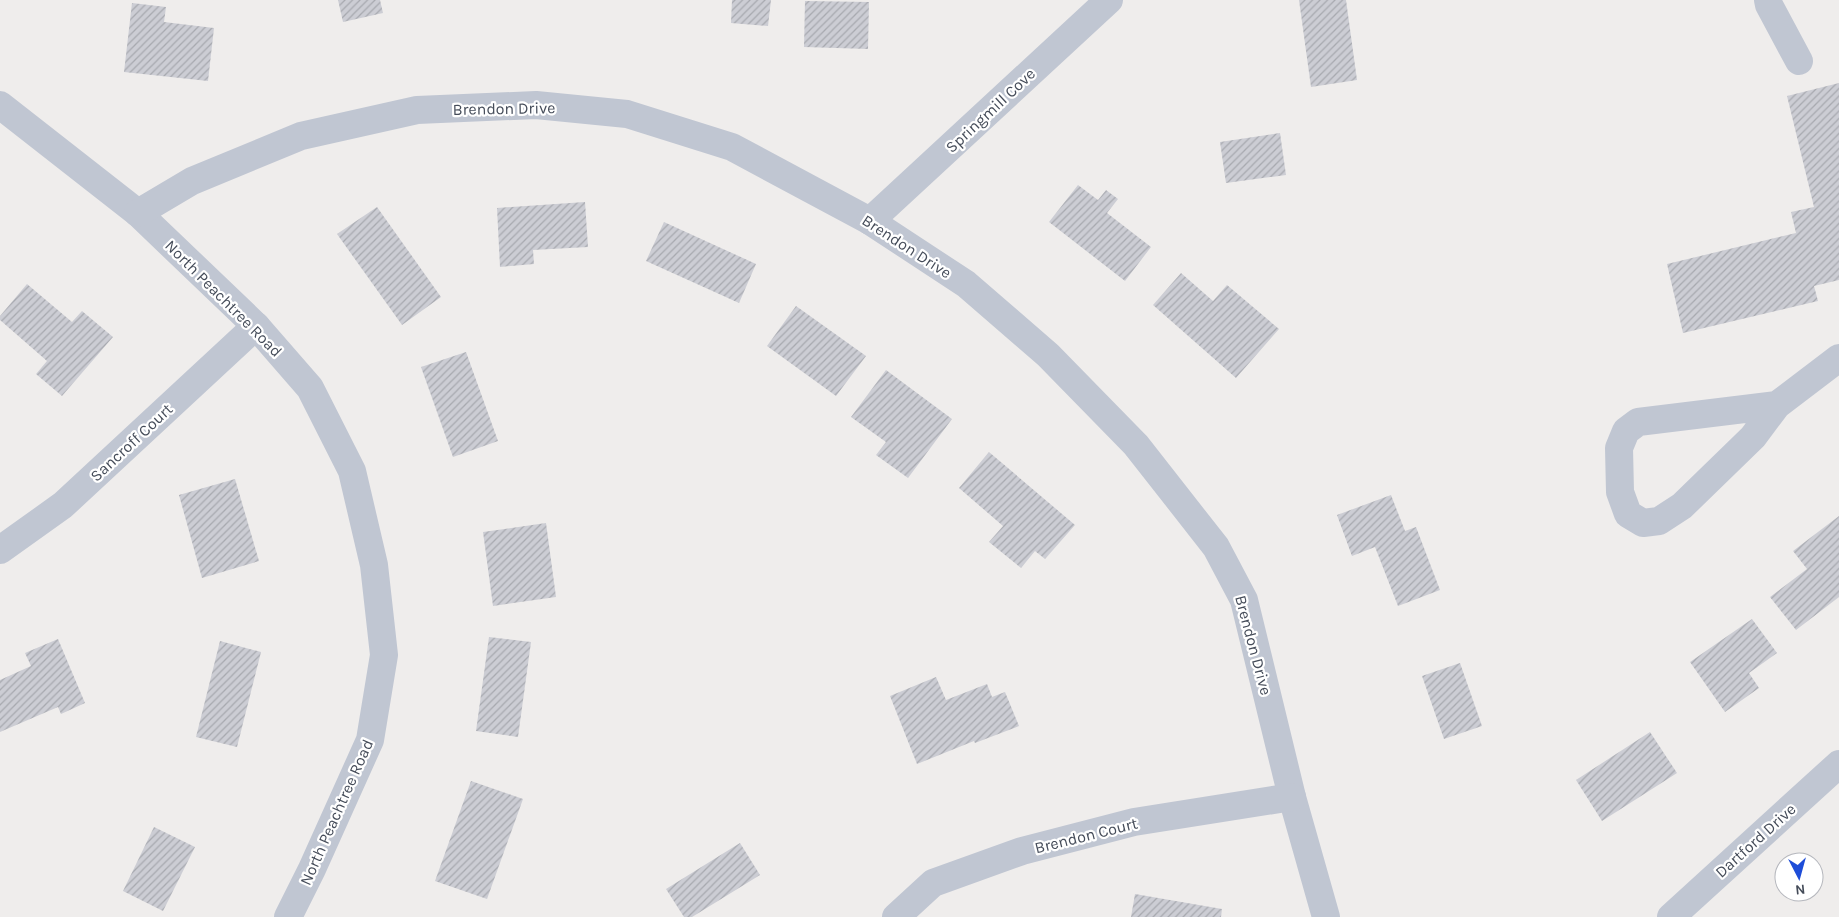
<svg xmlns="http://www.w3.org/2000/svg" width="1839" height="917" viewBox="0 0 1839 917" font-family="Karla,sans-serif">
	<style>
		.building { fill: url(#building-hatch) }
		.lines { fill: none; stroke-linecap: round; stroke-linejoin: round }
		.minor { stroke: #c0c6d2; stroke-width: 28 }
		.labels { text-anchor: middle; stroke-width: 4.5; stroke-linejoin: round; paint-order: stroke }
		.street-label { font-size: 16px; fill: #454c59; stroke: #fff }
	</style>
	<defs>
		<pattern id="building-hatch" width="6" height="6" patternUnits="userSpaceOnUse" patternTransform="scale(1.25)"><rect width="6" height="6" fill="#cccdd4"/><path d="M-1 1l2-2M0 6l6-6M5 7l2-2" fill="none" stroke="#a7a9af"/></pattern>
	</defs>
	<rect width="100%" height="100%" fill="#efedec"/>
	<g class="building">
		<polygon points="338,0 380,0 383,13 343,22"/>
		<polygon points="732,0 771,0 768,26 731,23"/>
		<polygon points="1299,0 1346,0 1357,80 1311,87"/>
		<polygon points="805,1 869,2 868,49 804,47"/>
		<polygon points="132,3 166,7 164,22 214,28 208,81 124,72"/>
		<polygon points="1839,83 1839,280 1814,286 1818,301 1683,333 1667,264 1796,233 1791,212 1814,207 1787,96"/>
		<polygon points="1280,133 1286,175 1226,183 1220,142"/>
		<polygon points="1078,185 1098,200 1106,190 1118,199 1107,213 1151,247 1125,281 1049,222"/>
		<polygon points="585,202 588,247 533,250 534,264 500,267 497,208"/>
		<polygon points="377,207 441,297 402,325 337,234"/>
		<polygon points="664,222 756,264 739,303 646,261"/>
		<polygon points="1181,273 1213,301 1227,285 1279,329 1236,378 1153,305"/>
		<polygon points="27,284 72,322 82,311 113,337 62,396 36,374 47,361 0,320 0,316"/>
		<polygon points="796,306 866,356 836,396 767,346"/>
		<polygon points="466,352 498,441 453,457 421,367"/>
		<polygon points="886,370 952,419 908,478 876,455 886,442 851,417"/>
		<polygon points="989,452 1075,525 1045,559 1035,551 1021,568 989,542 1003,526 959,488"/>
		<polygon points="235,479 259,561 202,578 179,495"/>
		<polygon points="1391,495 1405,531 1416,527 1440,590 1398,606 1375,547 1352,556 1337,515"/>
		<polygon points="1839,516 1839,597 1796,630 1770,597 1807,569 1793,551"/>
		<polygon points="546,523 556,597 493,606 483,532"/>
		<polygon points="1752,619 1777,653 1749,673 1759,688 1725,712 1690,662"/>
		<polygon points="489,637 531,642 518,737 476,731"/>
		<polygon points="58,639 85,703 61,714 58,707 0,732 0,680 31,666 25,653"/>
		<polygon points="220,641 261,652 237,747 196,737"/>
		<polygon points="1460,663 1482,726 1444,739 1422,676"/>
		<polygon points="936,677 946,700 987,684 992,697 1005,692 1019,726 975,743 974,741 917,764 890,696"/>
		<polygon points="1650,732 1677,773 1602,821 1576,780"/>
		<polygon points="471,781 523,799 487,899 435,881"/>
		<polygon points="154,827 195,847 163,911 123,891"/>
		<polygon points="740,843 760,875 692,917 684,917 666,889"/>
		<polygon points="1135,894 1222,909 1221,917 1131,917"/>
	</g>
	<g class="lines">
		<g class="minor">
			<polyline points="1768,0 1769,5 1799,61"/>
			<polyline points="0,105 138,213 256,326 310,388 352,471 374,565 384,655 370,740 312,869 288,917"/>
			<polyline points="138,213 192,181 301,136 417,110 536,105 627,114 732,147 870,221 966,284 1048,355 1136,445 1216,547 1244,600 1292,797 1326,917"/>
			<polyline points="870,221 1109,0"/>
			<polyline points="1777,405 1638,422 1626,431 1619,448 1620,492 1628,514 1643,523 1659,521 1682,506 1753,437 1777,405 1839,358"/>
			<polyline points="0,550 63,505 256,326"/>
			<polyline points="896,917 933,883 1022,851 1134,822 1292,797"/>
			<polyline points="1671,917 1839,764"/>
		</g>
	</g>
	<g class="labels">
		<g class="street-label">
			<text transform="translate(504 108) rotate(-1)" y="6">Brendon Drive</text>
			<text transform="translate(990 110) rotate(-43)" y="6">Springmill Cove</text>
			<text transform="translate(907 246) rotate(33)" y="6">Brendon Drive</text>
			<text transform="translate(224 298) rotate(45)" y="6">North Peachtree Road</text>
			<text transform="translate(131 442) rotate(-43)" y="6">Sancroff Court</text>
			<text transform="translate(1254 645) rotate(75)" y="6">Brendon Drive</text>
			<text transform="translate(336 812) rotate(-66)" y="6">North Peachtree Road</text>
			<text transform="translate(1086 835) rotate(-14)" y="6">Brendon Court</text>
			<text transform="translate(1755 840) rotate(-42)" y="6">Dartford Drive</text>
		</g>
	</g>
	<g transform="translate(1799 877) rotate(174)"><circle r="24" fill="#ffffff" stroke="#b5b7bd"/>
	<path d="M0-4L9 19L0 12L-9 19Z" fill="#1e4dd8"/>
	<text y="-8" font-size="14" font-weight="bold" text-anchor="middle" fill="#454c59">N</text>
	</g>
</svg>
